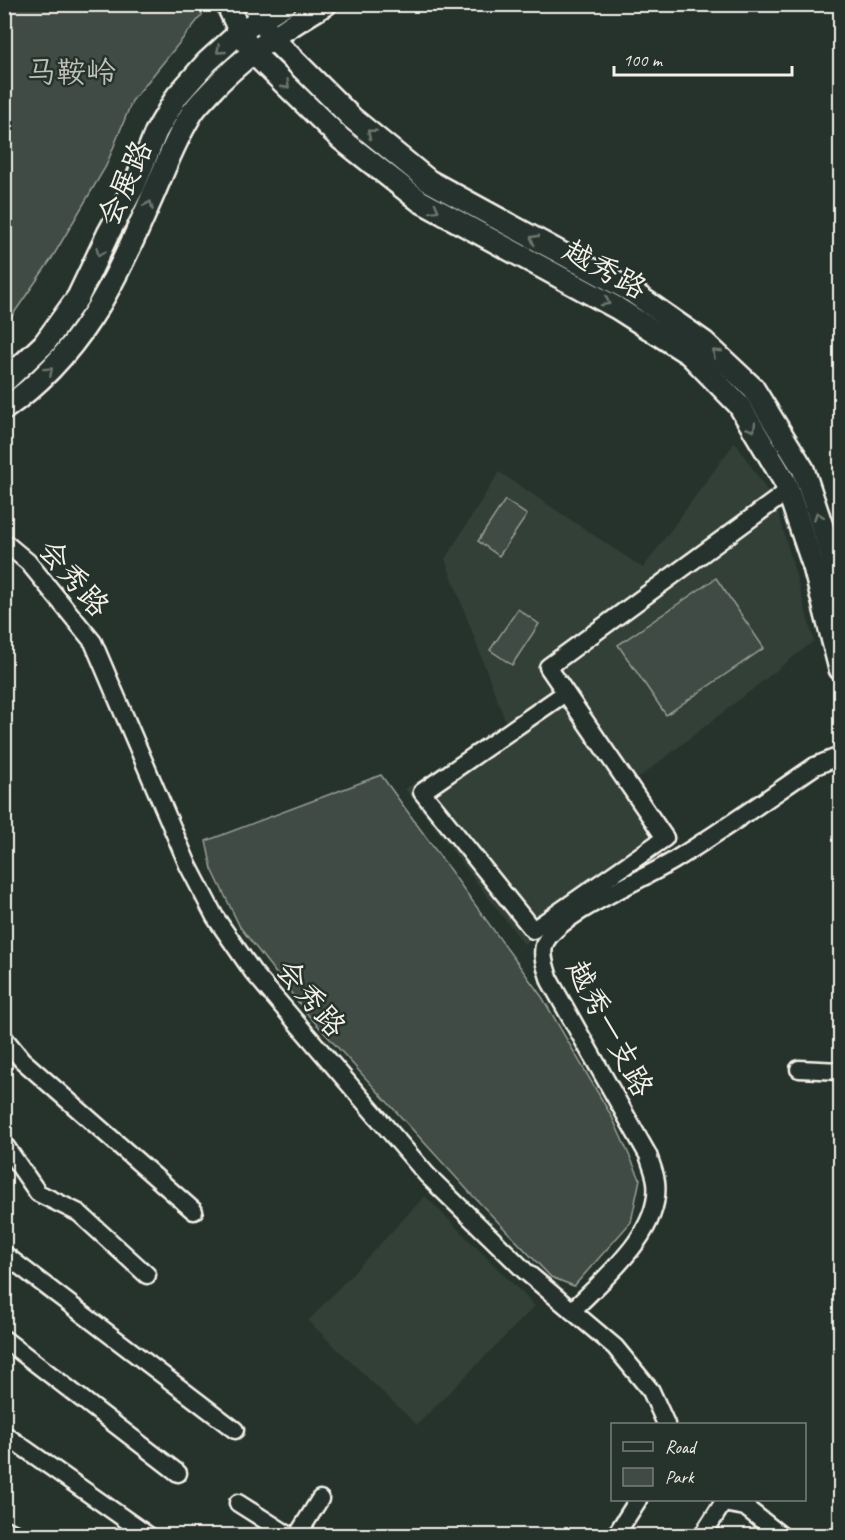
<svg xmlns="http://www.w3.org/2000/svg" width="845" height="1540" viewBox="0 0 845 1540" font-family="Caveat,'LXGW WenKai TC',sans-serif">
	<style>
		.built { fill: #333f39 }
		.green { fill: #414b45; stroke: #9a9e96; stroke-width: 1.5 }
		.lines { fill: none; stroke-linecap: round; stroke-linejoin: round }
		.minor-casing { stroke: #f4f1e8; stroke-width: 21 }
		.major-casing { stroke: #f4f1e8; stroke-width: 26 }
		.minor { stroke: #26332d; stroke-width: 16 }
		.major { stroke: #26332d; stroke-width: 21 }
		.oneway { stroke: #6e766e }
		.labels { text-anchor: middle; stroke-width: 5; stroke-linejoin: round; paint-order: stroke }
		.park-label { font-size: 30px; fill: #bebfb7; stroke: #26332d }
		.street-label { font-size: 30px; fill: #f4f1e8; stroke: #26332d }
	</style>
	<rect width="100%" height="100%" fill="#26332d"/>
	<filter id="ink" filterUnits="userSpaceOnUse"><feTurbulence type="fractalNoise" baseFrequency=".0167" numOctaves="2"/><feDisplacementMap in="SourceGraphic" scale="12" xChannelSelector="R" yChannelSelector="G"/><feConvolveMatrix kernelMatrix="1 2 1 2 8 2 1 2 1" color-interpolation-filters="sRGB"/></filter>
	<g filter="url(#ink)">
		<g class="built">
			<polygon points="735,442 776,504 814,641 635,781 678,838 524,944 405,789 506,723 445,559 499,472 643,568"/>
			<polygon points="425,1196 535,1306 417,1425 308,1321"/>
		</g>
		<g class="green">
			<polygon points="5,4 201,5 202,15 132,101 106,166 52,258 5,326"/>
			<polygon points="505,500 527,515 499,556 478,541"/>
			<polygon points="716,578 764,648 666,715 618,645"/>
			<polygon points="518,609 539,624 512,665 490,650"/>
			<polygon points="381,775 542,997 612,1117 640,1179 631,1222 574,1286 551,1277 473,1196 309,1016 240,927 212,869 206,841"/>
		</g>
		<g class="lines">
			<defs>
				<g id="minor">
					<polyline points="4,542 28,562 93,642 188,865 215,917 253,972 427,1175 525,1271 615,1347 651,1391 666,1424"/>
					<polyline points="565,693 422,792 533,930 665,838 548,667 788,491"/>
					<polyline points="4,1038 22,1060 194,1211"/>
					<polyline points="799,1069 840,1071"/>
					<polyline points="4,1144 38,1193 79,1213 147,1275"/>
					<polyline points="4,1254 235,1430"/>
					<path d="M572 1311C604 1278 662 1232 656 1182 655 1173 651 1164 648 1155L550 981C547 970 539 953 546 941 563 912 642 880 673 861 722 831 768 798 815 766L840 756"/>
					<polyline points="4,1339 178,1473"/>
					<polyline points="4,1434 149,1536"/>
					<polyline points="238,1503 290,1536"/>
					<polyline points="4,1529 21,1536"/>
					<polyline points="297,1536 320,1499"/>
					<polyline points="615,1536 638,1500"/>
					<polyline points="702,1536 723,1503 745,1507 782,1536"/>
				</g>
				<g id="major">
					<polyline points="227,4 240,32 253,53 341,139 420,201 617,308 689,354 739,405 785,482 814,567 840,669"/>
					<polyline points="253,4 272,38 352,118 429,181 631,291 704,342 753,388 803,469 832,556 840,592"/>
					<polyline points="4,382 44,344 78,297 108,234 134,186 156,132 177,96 207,62 240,32 285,4"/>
					<path d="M4 409C79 357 114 285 149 204 163 173 174 141 192 113 197 105 204 99 210 92 243 56 284 29 326 4"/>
				</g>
			</defs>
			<use href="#minor" class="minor-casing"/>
			<use href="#major" class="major-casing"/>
			<use href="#minor" class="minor"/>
			<use href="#major" class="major"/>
		</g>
		<defs><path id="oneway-chevron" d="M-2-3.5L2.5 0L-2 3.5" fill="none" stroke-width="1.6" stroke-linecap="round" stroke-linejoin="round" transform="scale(1.5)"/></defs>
		<g class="oneway">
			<use href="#oneway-chevron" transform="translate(220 50) rotate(139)"/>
			<use href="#oneway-chevron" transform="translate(286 85) rotate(44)"/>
			<use href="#oneway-chevron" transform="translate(371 133) rotate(-141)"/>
			<use href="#oneway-chevron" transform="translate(149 205) rotate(-66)"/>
			<use href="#oneway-chevron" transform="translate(435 209) rotate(29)"/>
			<use href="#oneway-chevron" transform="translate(534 239) rotate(-152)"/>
			<use href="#oneway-chevron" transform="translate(100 252) rotate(115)"/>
			<use href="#oneway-chevron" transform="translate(606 302) rotate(28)"/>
			<use href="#oneway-chevron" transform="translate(716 353) rotate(-136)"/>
			<use href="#oneway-chevron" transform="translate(49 371) rotate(-42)"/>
			<use href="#oneway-chevron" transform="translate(752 428) rotate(59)"/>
			<use href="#oneway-chevron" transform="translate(818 516) rotate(-109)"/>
		</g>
	</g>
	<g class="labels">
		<g class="park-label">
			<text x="71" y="82">马鞍岭</text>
		</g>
		<g class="street-label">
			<text transform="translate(125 183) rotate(-66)" y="10">会展路</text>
			<text transform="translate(605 269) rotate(29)" y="10">越秀路</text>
			<text transform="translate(74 578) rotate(49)" y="10">会秀路</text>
			<text transform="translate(311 998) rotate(50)" y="10">会秀路</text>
			<text transform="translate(610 1028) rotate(62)" y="10">越秀一支路</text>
		</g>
	</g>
	<rect width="845" height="1540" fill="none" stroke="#26332d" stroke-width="24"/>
	<rect x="12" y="12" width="821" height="1516" fill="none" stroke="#f4f1e8" stroke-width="2" filter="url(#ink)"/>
	<rect x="611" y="1423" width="195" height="78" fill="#26332d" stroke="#787f78" stroke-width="1.5"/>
	<rect x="623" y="1442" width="30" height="9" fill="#26332d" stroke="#787f78" stroke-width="1.5"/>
	<text x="665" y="1453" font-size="18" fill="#f4f1e8">Road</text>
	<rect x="623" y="1468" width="30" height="18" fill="#414b45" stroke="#787f78" stroke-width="1.5"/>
	<text x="665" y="1483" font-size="18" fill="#f4f1e8">Park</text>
	<path d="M614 66v9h178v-9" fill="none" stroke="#f4f1e8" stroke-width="3"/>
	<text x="623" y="66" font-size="18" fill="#f4f1e8" stroke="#26332d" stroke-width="4.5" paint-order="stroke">100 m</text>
</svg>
